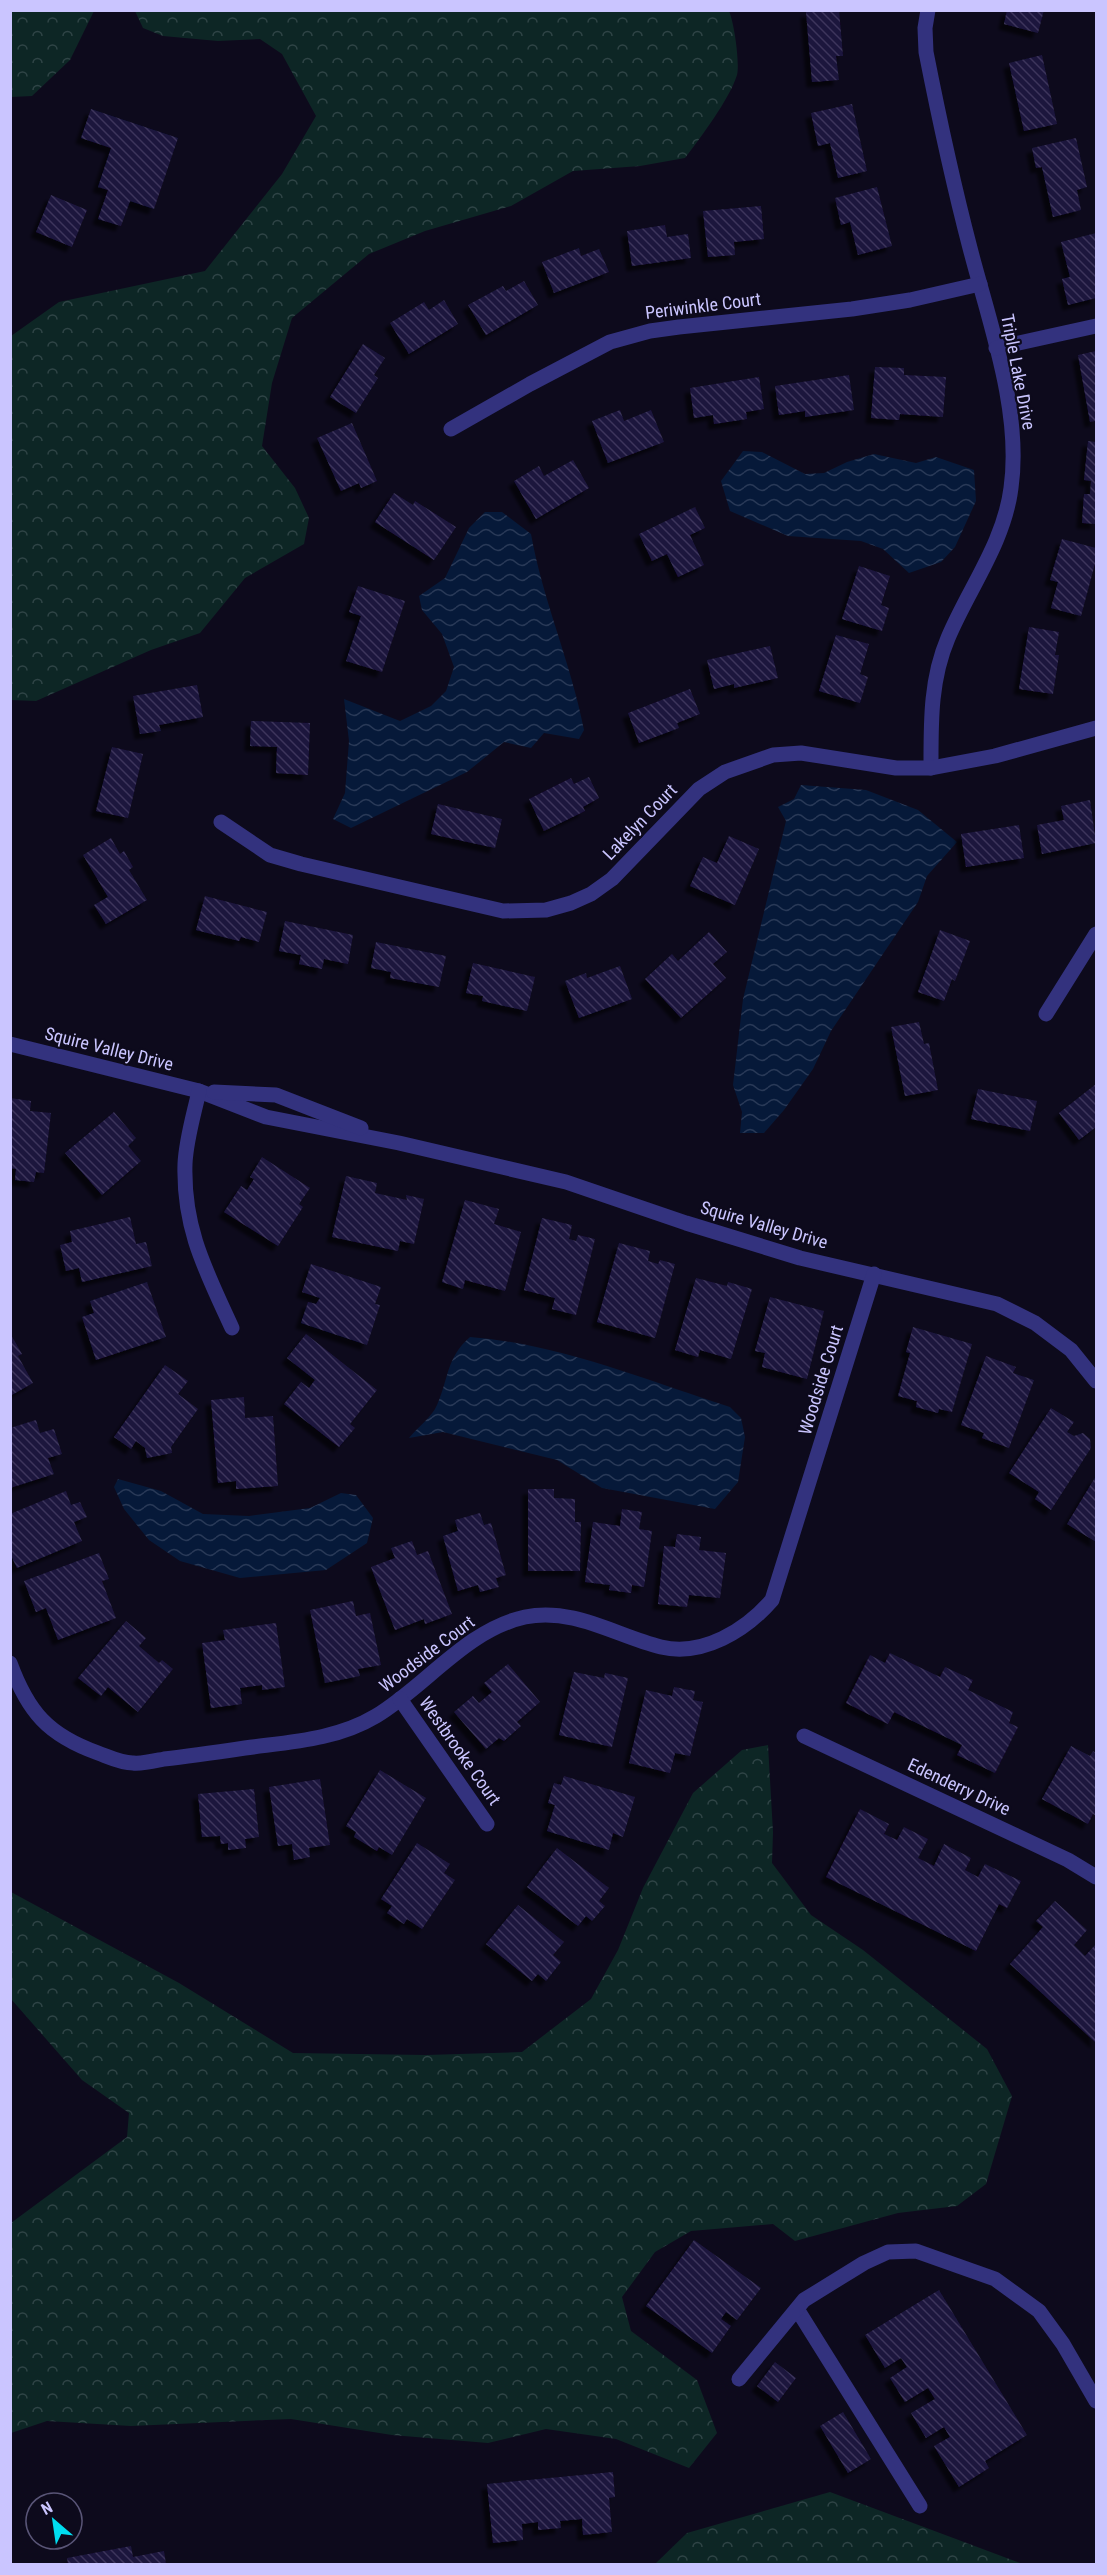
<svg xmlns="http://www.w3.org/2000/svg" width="1107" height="2575" viewBox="0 0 1107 2575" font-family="'Roboto Condensed',sans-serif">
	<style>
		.forest { fill: url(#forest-crowns) }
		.water { fill: url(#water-waves) }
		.building { fill: url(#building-back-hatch); filter: url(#shadow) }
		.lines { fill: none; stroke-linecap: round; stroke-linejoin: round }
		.minor { stroke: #33327e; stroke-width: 15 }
		.labels { text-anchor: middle; stroke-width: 4.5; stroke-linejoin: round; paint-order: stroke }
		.street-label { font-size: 18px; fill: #cac5ff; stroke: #0d0a1c }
	</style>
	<defs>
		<pattern id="forest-crowns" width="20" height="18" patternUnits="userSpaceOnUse" patternTransform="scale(1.5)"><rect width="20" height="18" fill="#0d2625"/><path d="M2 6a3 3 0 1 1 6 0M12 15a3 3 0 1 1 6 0" fill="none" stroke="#2f4446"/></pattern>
		<pattern id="water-waves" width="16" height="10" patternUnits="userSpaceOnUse" patternTransform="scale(1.5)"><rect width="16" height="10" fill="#061939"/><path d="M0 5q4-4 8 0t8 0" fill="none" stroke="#293957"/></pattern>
		<pattern id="building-back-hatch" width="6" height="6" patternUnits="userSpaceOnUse" patternTransform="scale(1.5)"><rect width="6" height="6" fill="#1c153e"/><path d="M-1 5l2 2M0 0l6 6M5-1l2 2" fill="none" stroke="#3c365b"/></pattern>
		<filter id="shadow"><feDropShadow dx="-5.5" dy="5.5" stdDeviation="1.5" flood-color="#0009"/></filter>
	</defs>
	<rect width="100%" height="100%" fill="#0d0a1c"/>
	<g class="forest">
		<polygon points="10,11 94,11 70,60 32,96 11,97"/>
		<path d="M135 11H729C734 22 740 63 737 75 729 100 701 137 685 158L640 166 573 171 511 206 425 231 369 254 292 318 272 383 262 446 295 488 309 518 304 544 245 578 200 633 151 650 36 701 11 700V336L59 302 205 271 282 174 316 116 282 54 260 39 218 41 163 36 143 28Z"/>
		<polygon points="768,1745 773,1832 772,1863 811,1915 863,1950 987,2049 1012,2096 986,2184 957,2206 898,2213 795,2241 773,2224 691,2231 655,2252 622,2297 631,2331 697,2380 717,2433 689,2468 616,2439 546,2429 488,2443 392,2435 291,2419 131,2426 47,2421 11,2433 11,2223 127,2137 129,2113 82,2080 11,1999 11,1892 179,1983 293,2053 426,2055 522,2052 591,1999 618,1950 643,1888 693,1793 742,1750"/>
		<polygon points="830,2492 1023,2564 655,2564 687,2533"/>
	</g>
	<g class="water">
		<polygon points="743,451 762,452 805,474 824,473 847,462 874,454 916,463 936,457 974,470 976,501 955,547 941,562 909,573 883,549 861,541 788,536 730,511 721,481"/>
		<path d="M485 512H502L531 534C543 601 571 663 584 730L579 739 544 733 531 748 504 742 467 772 351 828 333 819 345 793 349 741 344 699 400 721 431 706 446 691 454 667 442 634 422 610 419 596 445 578 469 528Z"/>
		<polygon points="801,785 866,790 918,810 957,842 927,876 918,902 831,1031 813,1069 784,1110 764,1133 740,1133 742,1112 733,1085 743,999 786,821 778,807 794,799"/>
		<path d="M470 1337C560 1344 645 1380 730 1407L741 1418 745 1437 738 1482 715 1509 602 1488 557 1460 443 1432 409 1438C417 1428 432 1417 437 1405 449 1378 446 1358 470 1337Z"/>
		<polygon points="118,1479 161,1491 203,1514 249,1516 310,1508 341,1493 356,1495 373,1518 367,1543 326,1570 240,1578 180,1561 149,1540 124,1509 114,1487"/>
	</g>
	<g class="building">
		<polygon points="839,10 843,56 836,56 839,80 812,82 806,12"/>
		<polygon points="1007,10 1044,10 1038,33 1004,24"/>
		<polygon points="1042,55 1057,124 1024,131 1009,63"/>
		<polygon points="852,104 867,171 838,178 830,143 818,146 811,113"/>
		<polygon points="91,109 178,138 154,209 130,201 121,226 98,219 108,190 98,187 111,148 81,138"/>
		<polygon points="1076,138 1087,187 1077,190 1081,210 1053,217 1042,167 1036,168 1032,148"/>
		<polygon points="877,187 892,246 858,255 850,222 841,225 835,198"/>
		<polygon points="51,195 87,210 72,247 36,232"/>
		<polygon points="761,206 764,239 734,242 735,255 708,257 703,211"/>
		<polygon points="665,225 667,237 688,234 691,258 632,266 627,231"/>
		<polygon points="1096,233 1096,298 1068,305 1062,279 1070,277 1061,242"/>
		<polygon points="579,248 581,256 599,249 609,272 554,293 542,262"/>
		<polygon points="524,281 538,305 486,335 468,305 503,286 506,291"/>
		<polygon points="444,300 458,324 409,354 390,323 424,302 429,310"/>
		<polygon points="363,344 385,358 374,375 378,378 356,413 330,397"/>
		<polygon points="1096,351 1096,421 1090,422 1078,355"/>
		<polygon points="875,367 904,368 904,375 946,377 943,417 900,414 899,420 871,418"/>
		<polygon points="849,375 854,410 805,417 805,411 779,415 775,386"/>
		<polygon points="759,377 764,409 746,412 747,419 714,424 713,415 694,418 690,388"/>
		<polygon points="620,410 624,421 651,410 664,442 608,463 592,421"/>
		<polygon points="352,423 377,481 361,488 359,483 341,491 317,438"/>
		<polygon points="1088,441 1096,442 1096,524 1082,523 1084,494 1090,494 1091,481 1084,480"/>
		<polygon points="573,460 589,488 536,519 514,481 539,466 544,476"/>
		<polygon points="394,493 413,505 415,501 456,527 434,560 375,522"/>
		<polygon points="695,507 705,528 690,535 704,565 678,577 667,554 652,561 639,534"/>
		<polygon points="1062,539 1096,548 1096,560 1081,616 1051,608 1058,582 1050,580"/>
		<polygon points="859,566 890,576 881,605 889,608 882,631 842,619"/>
		<polygon points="358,586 405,601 382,672 346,661 361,616 349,612"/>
		<polygon points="1029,627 1059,632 1055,655 1059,655 1053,694 1019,689"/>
		<polygon points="836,635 869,644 860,674 868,677 860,703 819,691"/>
		<polygon points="770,646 778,678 734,688 734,684 714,689 707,660"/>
		<polygon points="197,685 203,717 159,725 161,731 140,734 133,696"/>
		<polygon points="690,689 700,714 677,723 679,728 639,743 628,713"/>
		<polygon points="251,721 310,723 308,775 276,773 277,747 250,746"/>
		<polygon points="112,747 143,754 128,818 96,811"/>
		<polygon points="589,777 599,798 583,807 585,811 544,831 529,799 571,778 574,784"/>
		<polygon points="1090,800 1096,843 1042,854 1037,825 1064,820 1061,806"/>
		<polygon points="438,804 502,819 495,848 431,834"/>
		<polygon points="1019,825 1024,858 966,867 961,834"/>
		<polygon points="729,836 759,849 735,905 690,886 703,857 717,863"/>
		<polygon points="111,838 120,854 124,851 133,867 129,870 147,900 106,924 94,905 108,897 83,855"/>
		<polygon points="205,896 267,912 259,942 241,937 239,941 196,930"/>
		<polygon points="285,921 353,935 348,964 324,959 322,969 299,964 301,955 279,951"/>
		<polygon points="940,930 970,941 955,981 952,979 944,1001 918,992"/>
		<polygon points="709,932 727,952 713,964 726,978 681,1018 645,979 672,954 678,961"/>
		<polygon points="376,942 446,956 439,987 390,978 391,972 371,968"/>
		<polygon points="473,963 535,977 527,1011 482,1001 483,996 466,993"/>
		<polygon points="620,966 632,999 579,1018 565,981 586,973 587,978"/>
		<polygon points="919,1022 924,1044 929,1043 938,1090 905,1096 891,1027"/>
		<polygon points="1096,1084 1096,1127 1079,1140 1059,1113"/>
		<polygon points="978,1089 1037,1101 1030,1131 971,1119"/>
		<polygon points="10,1098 31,1101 30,1111 51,1113 44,1173 36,1172 34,1182 15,1180 16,1169 10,1168"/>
		<polygon points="114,1112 136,1138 128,1146 141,1161 102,1195 65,1153"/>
		<polygon points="262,1157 310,1188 299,1204 303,1207 278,1246 224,1212 241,1186 247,1190 254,1179 250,1177"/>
		<polygon points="346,1176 377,1183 375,1193 407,1200 406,1195 424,1199 414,1244 400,1241 398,1251 332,1237"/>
		<polygon points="465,1200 499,1209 494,1224 521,1232 505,1291 465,1280 463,1289 442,1282"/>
		<polygon points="130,1217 136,1244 146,1242 152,1266 82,1282 79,1268 66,1271 60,1245 72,1242 70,1231"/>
		<polygon points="542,1218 572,1225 569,1239 576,1241 578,1235 595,1239 576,1315 552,1309 555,1298 524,1290"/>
		<polygon points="619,1243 650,1251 648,1261 658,1264 660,1260 675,1264 655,1338 597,1322"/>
		<polygon points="311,1264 381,1287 375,1304 380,1305 367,1345 301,1323 308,1302 316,1304 320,1298 302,1292"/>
		<polygon points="696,1278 727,1286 728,1282 752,1289 731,1359 700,1350 698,1357 675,1350"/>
		<polygon points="147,1282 166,1337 96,1360 82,1317 94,1313 90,1301"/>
		<polygon points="770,1297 824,1311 807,1379 762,1367 765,1353 755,1351"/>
		<polygon points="913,1327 972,1344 952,1412 939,1409 938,1413 916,1407 917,1401 898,1396 910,1353 906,1352"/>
		<polygon points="10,1333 22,1354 18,1356 33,1383 10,1396"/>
		<polygon points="306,1334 377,1390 350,1424 355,1428 339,1447 284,1404 301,1382 309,1388 315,1380 287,1358"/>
		<polygon points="986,1356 1016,1367 1013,1373 1034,1380 1009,1448 982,1438 984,1433 961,1425"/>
		<polygon points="165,1365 188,1381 178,1394 198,1409 171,1447 172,1453 147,1458 145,1448 136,1441 131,1449 114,1437"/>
		<polygon points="244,1397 245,1418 273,1416 278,1486 236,1489 236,1481 218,1483 211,1400"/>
		<polygon points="1051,1408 1074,1422 1067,1432 1074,1436 1083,1433 1090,1439 1091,1448 1051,1510 1035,1499 1039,1492 1009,1473"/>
		<polygon points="36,1420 40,1433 54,1429 62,1454 48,1458 54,1474 10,1488 10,1428"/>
		<polygon points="1096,1476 1096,1542 1067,1524"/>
		<polygon points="528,1489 554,1489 554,1498 575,1499 575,1522 581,1522 580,1571 528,1571"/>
		<polygon points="66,1491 71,1505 80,1502 87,1517 74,1522 82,1541 17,1568 10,1553 10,1514"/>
		<polygon points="622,1509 642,1512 639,1529 652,1531 644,1587 632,1585 631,1593 609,1590 610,1585 585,1582 593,1522 620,1526"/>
		<polygon points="480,1513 484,1525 491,1523 506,1575 496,1578 499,1587 480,1592 478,1585 458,1591 443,1536 458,1531 455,1520"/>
		<polygon points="677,1534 701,1537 699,1550 726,1553 720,1598 689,1595 687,1607 658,1604 664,1546 675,1547"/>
		<polygon points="412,1541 417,1555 428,1551 452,1614 425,1624 424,1619 395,1630 371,1567 395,1558 391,1548"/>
		<polygon points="99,1553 109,1579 102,1581 116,1618 58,1640 46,1608 36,1612 24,1581"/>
		<polygon points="353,1601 356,1616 370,1613 381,1665 358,1669 360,1676 325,1683 310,1610"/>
		<polygon points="126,1621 146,1638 139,1646 159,1663 162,1660 173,1669 138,1712 108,1687 101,1696 78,1678"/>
		<polygon points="276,1623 285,1687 262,1690 262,1685 240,1688 242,1704 211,1708 202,1643 225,1640 223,1630"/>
		<polygon points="890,1653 940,1677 945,1667 973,1680 968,1690 1013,1712 1009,1723 1018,1727 995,1773 957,1755 962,1745 894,1712 888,1724 846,1703 870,1655 885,1663"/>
		<polygon points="508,1664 540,1702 517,1722 521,1726 504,1741 499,1738 486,1749 454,1712 473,1696 479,1703 492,1692 484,1683"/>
		<polygon points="574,1672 604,1678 605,1673 628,1678 612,1747 559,1735"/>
		<polygon points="674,1687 695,1691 693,1700 703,1702 690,1756 675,1753 670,1773 629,1763 646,1690 672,1696"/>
		<polygon points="1071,1746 1090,1756 1093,1751 1096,1753 1096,1816 1093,1814 1088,1824 1042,1799"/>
		<polygon points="380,1770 426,1798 392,1855 379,1847 377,1851 354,1837 356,1832 346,1826"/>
		<polygon points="564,1776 635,1797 623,1837 613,1833 609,1850 547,1831 555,1805 548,1803 554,1783 561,1785"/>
		<polygon points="320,1779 330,1845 309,1848 310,1857 294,1860 292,1844 278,1846 269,1787"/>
		<polygon points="254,1789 259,1837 245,1839 246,1848 228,1850 228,1843 221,1844 220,1836 202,1837 198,1794"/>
		<polygon points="860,1809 889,1824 884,1834 897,1840 904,1827 928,1839 918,1858 934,1866 944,1844 971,1858 965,1870 978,1877 985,1864 1021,1881 1007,1908 999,1904 976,1951 826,1877"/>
		<polygon points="417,1843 450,1864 444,1873 455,1880 422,1929 407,1919 404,1924 387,1913 392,1906 381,1899"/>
		<polygon points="557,1848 609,1888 599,1901 605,1906 592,1921 586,1916 578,1926 527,1887"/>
		<polygon points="1055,1901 1087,1930 1074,1945 1085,1956 1096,1944 1096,2043 1010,1964 1043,1927 1036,1921"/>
		<polygon points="518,1905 564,1942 553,1955 561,1962 546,1981 538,1974 532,1981 486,1944"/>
		<polygon points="694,2240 761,2288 737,2320 726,2312 721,2319 731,2326 712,2353 646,2306"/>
		<polygon points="939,2290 1027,2435 985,2461 989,2468 959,2487 934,2446 950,2437 944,2427 926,2438 911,2413 935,2399 928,2388 905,2402 890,2378 907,2367 901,2358 885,2368 865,2335"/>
		<polygon points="775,2362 796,2378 778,2402 757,2386"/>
		<polygon points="843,2412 871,2459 848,2473 820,2426"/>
		<polygon points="613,2472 615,2497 609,2498 612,2532 583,2535 582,2519 560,2521 561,2528 538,2530 538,2522 522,2524 523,2540 493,2543 487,2484"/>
		<polygon points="131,2546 133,2557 164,2551 166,2564 68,2564 67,2558"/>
	</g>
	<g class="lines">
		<g class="minor">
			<path d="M928 10 925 28 926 52C939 118 953 183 970 248 989 322 1022 411 1011 488 1004 543 969 588 948 638 930 680 931 724 931 768"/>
			<polyline points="996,348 1096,326"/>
			<polyline points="451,429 530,384 610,342 650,331 679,327 852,309 910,300 980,284"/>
			<polyline points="221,822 270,855 301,864 503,911 546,910 571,903 591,894 612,879 699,789 725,772 773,755 801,753 896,768 931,768 995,756 1096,728"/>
			<polyline points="1046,1014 1096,934"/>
			<polyline points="10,1044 199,1091 266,1117 399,1143 566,1182 686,1223 800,1258 997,1304 1035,1323 1071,1350 1096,1381"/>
			<path d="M199 1091C194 1114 186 1140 185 1164 183 1229 206 1271 232 1328"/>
			<polyline points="214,1092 276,1095 361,1128"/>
			<path d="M10 1663C28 1712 48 1735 98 1753 109 1757 121 1763 133 1763 142 1764 154 1761 164 1759 191 1756 218 1752 245 1748 289 1742 336 1740 376 1716 426 1686 466 1630 525 1617 574 1607 616 1636 661 1647 703 1657 746 1630 772 1600L874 1274"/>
			<polyline points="400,1699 487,1824"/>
			<polyline points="804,1736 1068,1860 1096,1877"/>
			<polyline points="797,2309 920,2506"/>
			<polyline points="739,2379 804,2300 864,2263 888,2252 916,2251 995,2279 1039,2311 1063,2344 1096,2401"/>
		</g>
	</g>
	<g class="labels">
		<g class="street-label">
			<text transform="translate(703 306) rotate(-7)" y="6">Periwinkle Court</text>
			<text transform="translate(1018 372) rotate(79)" y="6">Triple Lake Drive</text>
			<text transform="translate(640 822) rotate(-46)" y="6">Lakelyn Court</text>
			<text transform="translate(109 1049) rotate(14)" y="6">Squire Valley Drive</text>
			<text transform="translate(764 1225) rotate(16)" y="6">Squire Valley Drive</text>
			<text transform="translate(821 1380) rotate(-73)" y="6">Woodside Court</text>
			<text transform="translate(427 1654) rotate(-37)" y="6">Woodside Court</text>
			<text transform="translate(460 1751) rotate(55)" y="6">Westbrooke Court</text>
			<text transform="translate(959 1787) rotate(25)" y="6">Edenderry Drive</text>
		</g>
	</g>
	<rect width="1107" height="2575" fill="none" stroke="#cac5ff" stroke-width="24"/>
	<g transform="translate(54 2521) rotate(331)"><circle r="28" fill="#0d0a1c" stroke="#595577" stroke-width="1.5"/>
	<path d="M0-4.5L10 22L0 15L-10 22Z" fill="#00ddf0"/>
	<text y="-9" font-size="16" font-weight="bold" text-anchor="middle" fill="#cac5ff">N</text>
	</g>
</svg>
